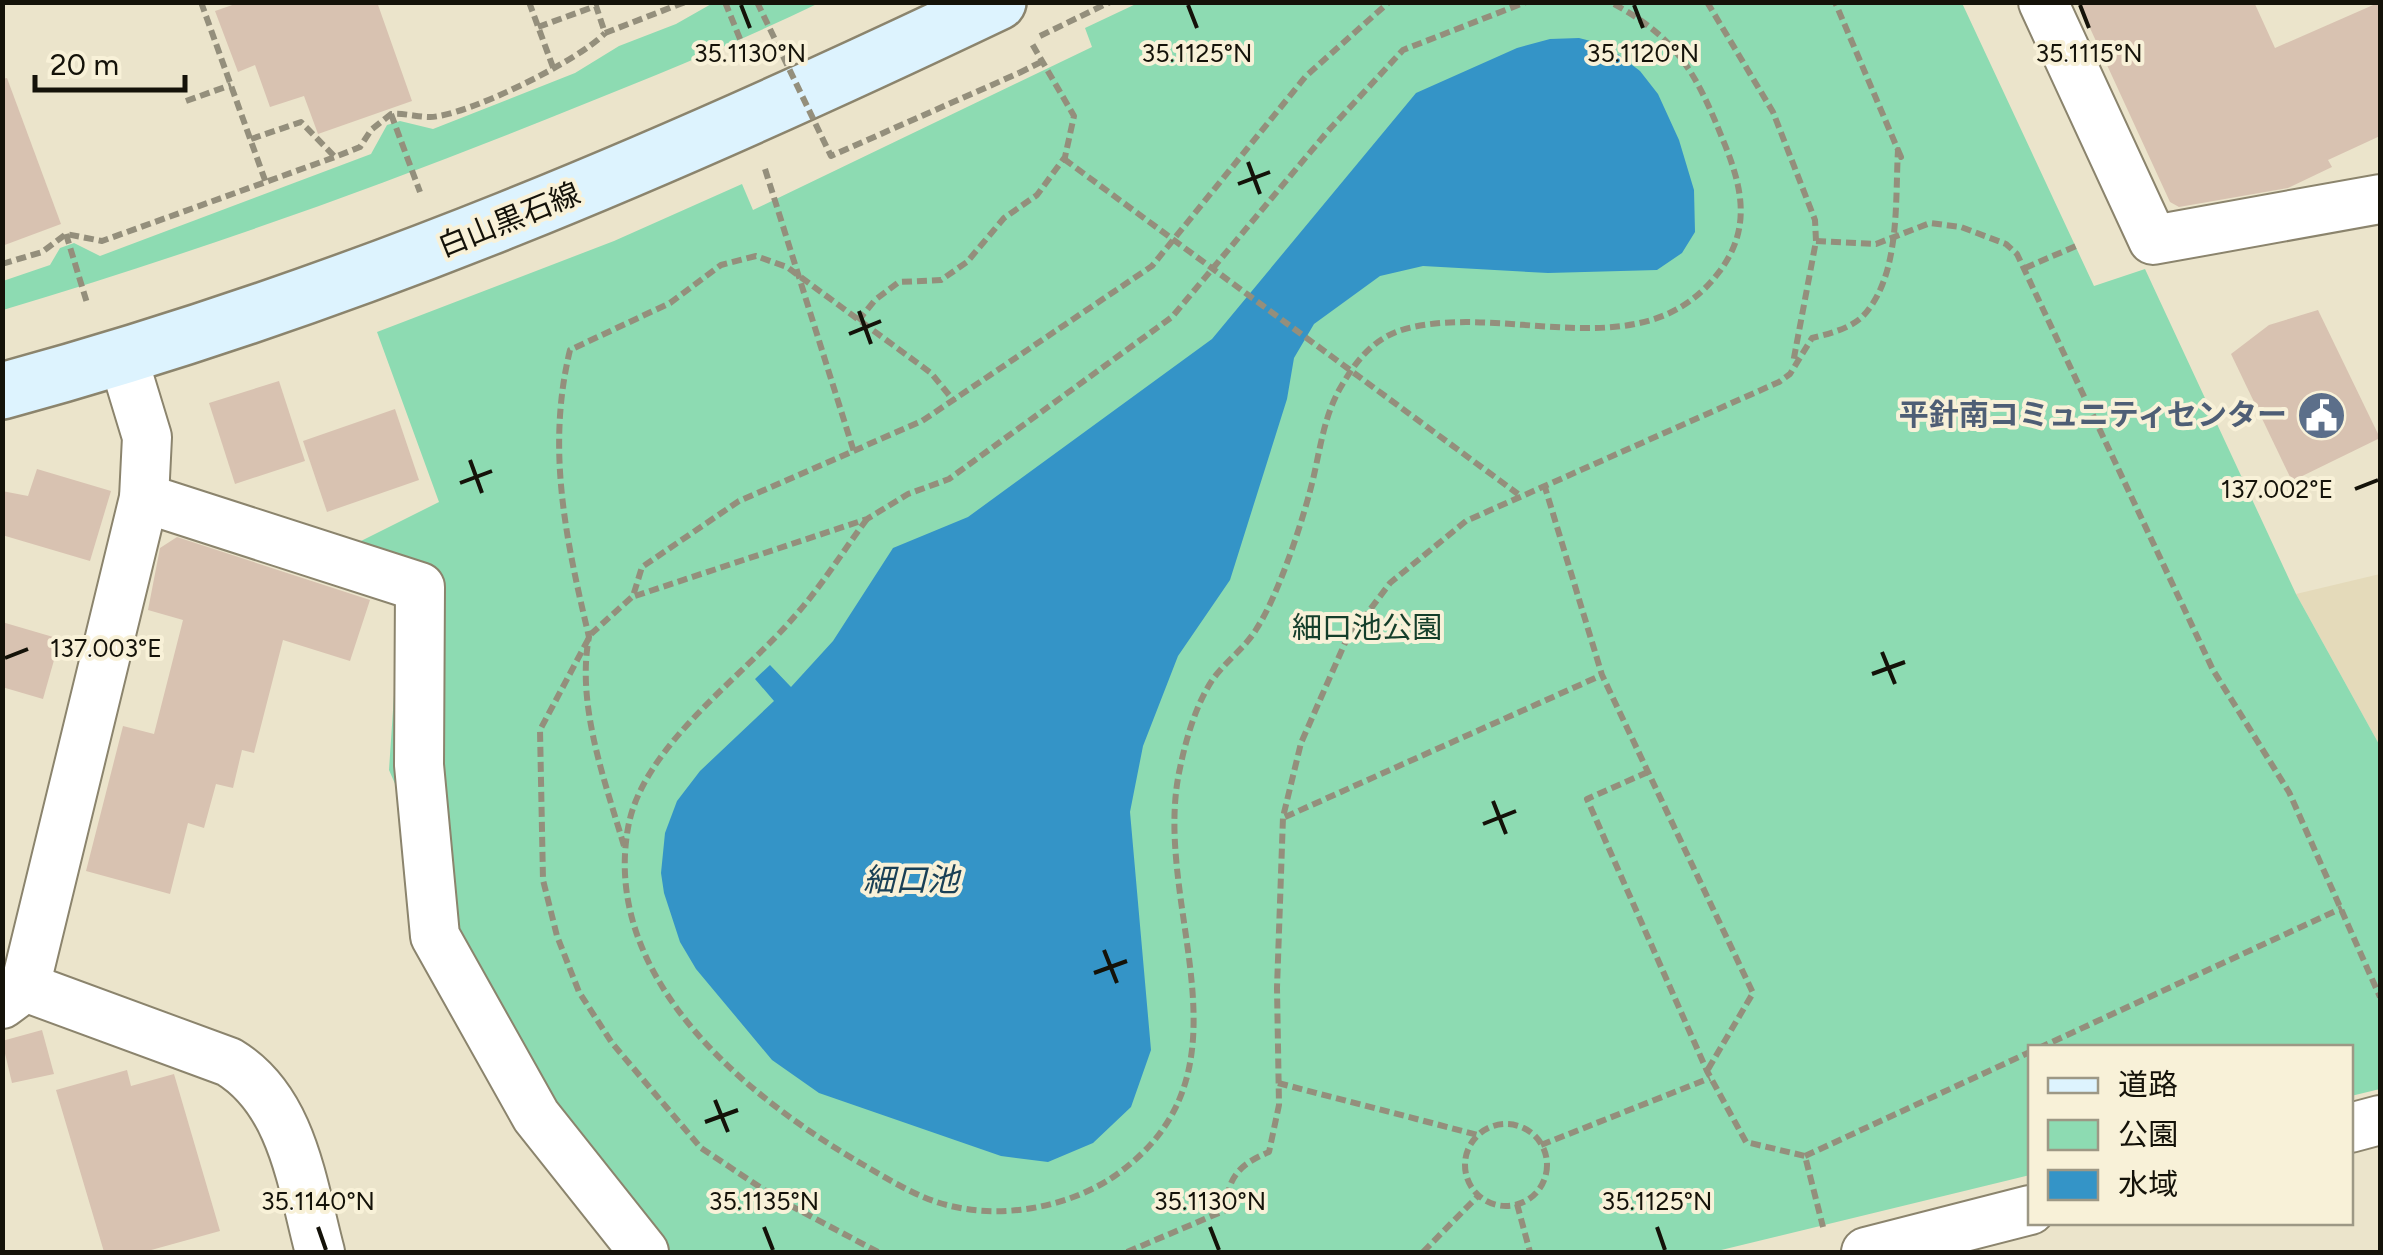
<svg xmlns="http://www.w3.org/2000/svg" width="2383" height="1255" viewBox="0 0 2383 1255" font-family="Figtree,'Noto Sans JP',sans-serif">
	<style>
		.built { fill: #e4daba }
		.green { fill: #8ddbb2 }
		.water { fill: #3494c7 }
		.building { fill: #d8c2b1 }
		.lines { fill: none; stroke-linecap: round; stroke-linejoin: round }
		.street-casing { stroke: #8b846d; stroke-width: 52 }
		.secondary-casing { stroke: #8b846d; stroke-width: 60 }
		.path { stroke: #948f7c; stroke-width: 6; stroke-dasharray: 10 5; stroke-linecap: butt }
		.street { stroke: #fff; stroke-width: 48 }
		.secondary { stroke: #ddf3fe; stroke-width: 55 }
		.path-bridge { stroke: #948f7c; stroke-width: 6; stroke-dasharray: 10 5; stroke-linecap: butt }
		.ticks { fill: none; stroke: #141209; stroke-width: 4 }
		.labels { text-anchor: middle; stroke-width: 8; stroke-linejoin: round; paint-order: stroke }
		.street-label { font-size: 30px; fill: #141209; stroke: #f8f1d8 }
		.service-label { font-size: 30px; font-weight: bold; fill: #4e5e75; stroke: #f8f1d8; text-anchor: end }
		.park-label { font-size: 30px; fill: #143e2a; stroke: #f8f1d8 }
		.water-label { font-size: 32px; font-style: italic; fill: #194056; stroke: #f8f1d8 }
		.ticks-label { font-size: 25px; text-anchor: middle; fill: #141209; stroke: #f8f1d8; stroke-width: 8; stroke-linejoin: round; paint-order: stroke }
	</style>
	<rect width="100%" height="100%" fill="#ebe4cb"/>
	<polygon class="built" points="2380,574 2380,746 2296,594"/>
	<g class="green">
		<path d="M713 3H819C730 46 639 82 547 119 368 191 187 255 3 310V281L50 265 60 248 74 243 100 256 371 154 387 125 400 121 433 129 575 73 619 46 676 24Z"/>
		<polygon points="1138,3 1962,3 2094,286 2145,269 2296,594 2380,746 2380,1089 2351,1096 2350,1048 2030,1048 2030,1175 1713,1252 670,1252 574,1136 462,937 389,770 403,561 353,545 439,502 377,332 614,241 742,184 753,210 1092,47 1085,28"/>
	</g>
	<polygon class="water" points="1579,38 1606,45 1640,71 1658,94 1679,140 1694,190 1695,232 1682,253 1657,270 1548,273 1423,266 1380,276 1314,324 1294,358 1287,399 1230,580 1178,656 1143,746 1130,812 1151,1050 1131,1107 1093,1143 1048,1162 1001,1156 819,1093 772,1060 696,969 680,942 664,893 661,873 665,833 677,801 700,771 774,701 755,679 770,665 791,687 833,641 893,548 968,517 1212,339 1416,93 1517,48 1550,39"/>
	<g class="building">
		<polygon points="241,2 377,2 412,101 318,134 304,96 270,107 255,65 238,72 215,11"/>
		<polygon points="2078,2 2254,2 2275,48 2380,2 2380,136 2328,160 2332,167 2288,188 2179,207 2170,202"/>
		<polygon points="7,78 61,224 2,246 2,79"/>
		<polygon points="2318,310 2380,438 2292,481 2231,354 2269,325"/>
		<polygon points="279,381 305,461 235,484 209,403"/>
		<polygon points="395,409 419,480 327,512 303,441"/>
		<polygon points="37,469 111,491 90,561 2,535 2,491 28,496"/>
		<polygon points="177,537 370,600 350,661 283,640 254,753 242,750 233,788 216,784 204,828 188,823 170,894 86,871 123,726 154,734 183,620 148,610 160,548"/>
		<polygon points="2,622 60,639 43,699 2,687"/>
		<polygon points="42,1030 54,1074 12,1083 2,1041"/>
		<polygon points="127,1070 131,1086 174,1074 220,1231 144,1252 104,1252 56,1090"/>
	</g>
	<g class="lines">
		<defs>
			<g id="street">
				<polyline points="2043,2 2153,240 2380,199"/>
				<polyline points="144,498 420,587 419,765 435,936 536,1116 644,1252"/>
				<path d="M25 987 229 1062C293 1101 302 1185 320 1252"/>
				<polyline points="2,1004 25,987 144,498 147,437 123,358"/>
				<polyline points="2350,1128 2380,1120"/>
				<polyline points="1866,1252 2030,1210"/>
			</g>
			<path id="secondary" d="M2 391C349 297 675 156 998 2"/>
		</defs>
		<use href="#street" class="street-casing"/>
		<use href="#secondary" class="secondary-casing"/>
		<g class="path">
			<polyline points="201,2 266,183"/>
			<polyline points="529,2 554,70"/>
			<polyline points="725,2 747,56"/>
			<polyline points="1707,2 1773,112 1815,220 1816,241 1793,363"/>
			<polyline points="538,27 596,6 605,33 685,2"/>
			<polyline points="1040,36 1110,2"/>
			<polyline points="1019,73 1043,61"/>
			<polyline points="186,101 231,85"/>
			<polyline points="391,114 420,192"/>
			<polyline points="251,139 301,122 335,157"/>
			<polyline points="1064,159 1518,494"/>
			<polyline points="765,169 854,452"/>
			<polyline points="66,234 87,303"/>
			<polyline points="1816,241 1876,244 1930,223 1961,227 2006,244 2017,254 2213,670 2289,792 2380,997"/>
			<path d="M2 264 42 252 66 234 102 241 335 157 360 147 371 130 391 114C405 113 417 117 430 117 467 116 580 60 605 33"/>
			<polyline points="2025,268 2076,246"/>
			<polyline points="858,321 875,300 899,282 941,280 967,262 1004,218 1037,195 1065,157 1074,116 1031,42"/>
			<polyline points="1544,484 1602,675 1753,993 1707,1071"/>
			<path d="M867 519C843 551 821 587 794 617 743 677 642 746 628 828 601 979 748 1098 862 1164 888 1179 918 1198 947 1205 1002 1220 1070 1207 1116 1175 1264 1070 1149 907 1180 768 1186 739 1196 704 1213 679 1226 661 1246 647 1257 628 1279 594 1305 515 1314 475 1321 444 1325 413 1342 385 1359 356 1378 334 1413 327 1515 305 1646 370 1719 272 1751 230 1743 190 1725 145 1697 75 1679 38 1610 2"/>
			<polyline points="635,596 867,519 908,494 949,479 1172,317 1328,131 1403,50 1526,2"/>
			<polyline points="1648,772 1587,799 1707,1071 1746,1142 1805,1156 1823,1227"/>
			<polyline points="1285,817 1602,675"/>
			<path d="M624 846C605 781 576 705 589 637 566 540 546 449 570 350L670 303 721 265 756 256 787 267 931 373 954 401"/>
			<polyline points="2039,1048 2342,908"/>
			<polyline points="1278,1083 1478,1135"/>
			<circle cx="1506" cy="1165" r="41"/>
			<polyline points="1541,1145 1710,1078"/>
			<polyline points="1805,1156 2030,1052"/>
			<polyline points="1517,1204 1530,1252"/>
			<polyline points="878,1252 778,1199 701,1148 612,1043 579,992 557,936 543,880 540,730 591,634 633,596 642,567 739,501 922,421 1152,266 1306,76 1389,2"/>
			<path d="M1127 1252 1226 1210C1227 1177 1240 1164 1269 1152L1279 1105 1277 988 1283 817 1301 743 1345 643 1390 583 1466 521 1779 382 1790 374 1812 338C1828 334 1849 329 1862 317 1901 277 1895 201 1898 150L1901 157 1835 2"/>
			<polyline points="1423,1252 1479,1195"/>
		</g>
		<use href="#street" class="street"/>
		<use href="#secondary" class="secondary"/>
		<polyline class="path-bridge" points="757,2 831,156 1019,73"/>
	</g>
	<path class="ticks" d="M741 5 750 28M1188 5 1197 28M1634 5 1643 28M2080 5 2089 28M1248 162 1260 194M1238 184 1270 172M859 311 871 344M849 334 881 321M470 460 482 493M460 483 492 471M2355 489 2378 480M1882 652 1895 684M5 658 28 649M1872 674 1905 662M1493 801 1506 834M1483 824 1516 811M1104 950 1117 983M1094 973 1127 961M715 1100 728 1132M705 1122 738 1110M318 1227 326 1250M764 1227 773 1250M1210 1227 1219 1250M1657 1227 1665 1250"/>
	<defs>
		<symbol id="civic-disc" viewBox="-11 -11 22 22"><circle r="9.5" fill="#5c6f8a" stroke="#f8f1d8"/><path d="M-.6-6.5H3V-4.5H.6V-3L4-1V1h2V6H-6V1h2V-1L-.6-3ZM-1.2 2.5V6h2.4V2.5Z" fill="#fff"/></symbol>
	</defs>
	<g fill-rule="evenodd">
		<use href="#civic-disc" x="2294" y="388" width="55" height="55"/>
	</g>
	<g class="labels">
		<g class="street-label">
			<text transform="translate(509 220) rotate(-22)" y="10">白山黒石線</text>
		</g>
		<g class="service-label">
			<text x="2287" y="425">平針南コミュニティセンター</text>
		</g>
		<g class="park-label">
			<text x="1367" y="638">細口池公園</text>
		</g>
		<g class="water-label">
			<text x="911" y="891">細口池</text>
		</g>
	</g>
	<g class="ticks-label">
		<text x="750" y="62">35.1130°N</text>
		<text x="1197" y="62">35.1125°N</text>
		<text x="1643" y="62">35.1120°N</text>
		<text x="2089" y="62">35.1115°N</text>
		<text x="2277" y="498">137.002°E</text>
		<text x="106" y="657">137.003°E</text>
		<text x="318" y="1210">35.1140°N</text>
		<text x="764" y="1210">35.1135°N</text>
		<text x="1210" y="1210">35.1130°N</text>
		<text x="1657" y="1210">35.1125°N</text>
	</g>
	<rect width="2383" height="1255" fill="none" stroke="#141209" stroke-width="10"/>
	<rect x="2028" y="1045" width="325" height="180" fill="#f8f1d8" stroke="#9d9885" stroke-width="2.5"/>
	<rect x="2048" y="1078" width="50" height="15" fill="#ddf3fe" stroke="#9d9885" stroke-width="2.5"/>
	<text x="2118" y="1095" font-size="30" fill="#141209">道路</text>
	<rect x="2048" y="1120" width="50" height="30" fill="#8ddbb2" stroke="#9d9885" stroke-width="2.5"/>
	<text x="2118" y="1145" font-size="30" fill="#141209">公園</text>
	<rect x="2048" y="1170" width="50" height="30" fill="#3494c7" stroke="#9d9885" stroke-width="2.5"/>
	<text x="2118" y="1195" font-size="30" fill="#141209">水域</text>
	<path d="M35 75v15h150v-15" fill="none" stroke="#141209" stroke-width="5"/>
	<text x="50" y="75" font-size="30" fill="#141209" stroke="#f8f1d8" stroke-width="8" paint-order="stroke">20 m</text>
</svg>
